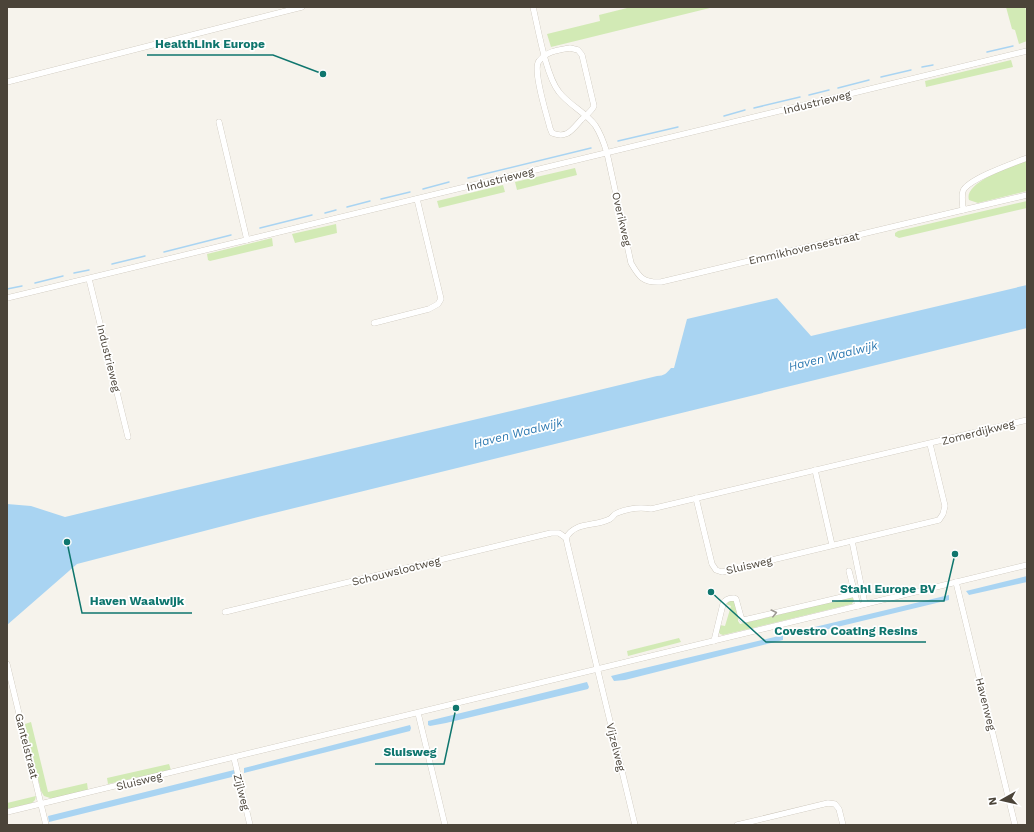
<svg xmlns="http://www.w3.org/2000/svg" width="1034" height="832" viewBox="0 0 1034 832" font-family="'Work Sans',sans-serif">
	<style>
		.green { fill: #d2eab5 }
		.water { fill: #a9d4f2 }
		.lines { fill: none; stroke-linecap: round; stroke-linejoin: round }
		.stream { stroke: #a9d4f2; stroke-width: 1.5 }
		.minor-casing { stroke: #c2bbae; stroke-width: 6 }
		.minor { stroke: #fff; stroke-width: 5.5 }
		.oneway { stroke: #9c9892 }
		.labels { text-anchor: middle; stroke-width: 3.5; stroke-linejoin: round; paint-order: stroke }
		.street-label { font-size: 11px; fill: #4b4439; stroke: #fff }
		.water-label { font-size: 12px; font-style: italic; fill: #2e7ab2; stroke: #fff }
		.leader { fill: none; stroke: #0f766e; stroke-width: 1.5 }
		.callout-dot { fill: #0f766e; stroke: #fff; stroke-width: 1.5 }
		.callout-label { font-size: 12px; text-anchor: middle; font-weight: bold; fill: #0f766e; stroke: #fff; stroke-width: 3.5; stroke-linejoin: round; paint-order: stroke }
	</style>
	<rect width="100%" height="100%" fill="#f6f3ec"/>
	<g class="green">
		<polygon points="631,7 714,7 551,47 547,34 600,21 599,15"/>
		<polygon points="1006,7 1025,7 1027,14 1027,41 1019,44 1015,30 1012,29"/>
		<polygon points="1011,60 1013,67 926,87 925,81"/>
		<path d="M1027 161V191L978 203 969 200C963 182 1013 166 1027 161Z"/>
		<polygon points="575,168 577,175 517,190 515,182"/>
		<polygon points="503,185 505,192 439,208 437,201"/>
		<polygon points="1027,201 1027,208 899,238 895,236 895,233 898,231"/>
		<polygon points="336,224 337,233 295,243 292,234"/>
		<polygon points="272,238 273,246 210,261 208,260 207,254"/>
		<polygon points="852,597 854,600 852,604 723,635 720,634 718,631 720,625 725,626 731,606 726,604 729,601 734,601 738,615 738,621 740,624"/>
		<polygon points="679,638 681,642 628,656 627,651"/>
		<polygon points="31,722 48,792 87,783 88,790 53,799 44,796 41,791 25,724"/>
		<polygon points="169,764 171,770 108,784 107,778"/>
		<polygon points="36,796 35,800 32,803 7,809 7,803"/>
	</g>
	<g class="water">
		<path d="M1027 285V328L262 516 77 564 7 625V504L31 506 65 517C262 469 460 424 657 376 664 376 667 373 671 368H674L687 319 777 298 811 336Z"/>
		<polygon points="1027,576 1027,582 969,595 966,591"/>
		<polygon points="949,595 949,600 808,634 806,634 804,630 802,630"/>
		<polygon points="783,635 783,640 625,680 614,681 611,676"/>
		<polygon points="587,682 589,687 588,689 446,723 430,726 428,725 428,721"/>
		<polygon points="410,725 411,728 410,731 244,773 244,768"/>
		<polygon points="234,770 236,776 49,822 48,816"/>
	</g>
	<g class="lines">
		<g class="stream">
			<polyline points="987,52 1013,46"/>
			<polyline points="922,67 933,65"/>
			<polyline points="881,77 911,70"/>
			<polyline points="838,88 869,80"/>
			<polyline points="809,95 829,90"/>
			<polyline points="754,108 800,97"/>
			<polyline points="724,116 745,110"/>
			<polyline points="618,141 678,127"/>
			<polyline points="468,178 591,148"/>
			<polyline points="423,189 449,182"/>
			<polyline points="381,199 410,192"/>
			<polyline points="347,207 370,201"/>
			<polyline points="325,213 336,210"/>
			<polyline points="260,228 312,215"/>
			<polyline points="164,252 231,235"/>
			<polyline points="112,264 145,256"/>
			<polyline points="74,273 89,270"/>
			<polyline points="35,283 63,276"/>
			<polyline points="7,289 22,286"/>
		</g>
		<defs>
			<g id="minor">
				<path d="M533 7C538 28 546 76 559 92 569 105 585 112 595 125 601 134 604 143 607 153L631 263C639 277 643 283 661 282L963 210"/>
				<path d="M570 48 578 50 582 55 594 106C591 112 586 115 581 120 572 130 567 139 552 133L550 128C547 116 532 69 539 61 547 51 558 50 570 48Z"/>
				<polyline points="7,82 302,7"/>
				<polyline points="219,122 247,240"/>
				<path d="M1027 158C1014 163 968 179 963 191 961 197 963 204 963 210L1027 195"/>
				<polyline points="89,279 128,437"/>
				<polyline points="7,298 1027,51"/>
				<polyline points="374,323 429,309 438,304 441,299 417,199"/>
				<polyline points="815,470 832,545"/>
				<polyline points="696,498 712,564 716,570 722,572 939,520 943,514 945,506 930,444"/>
				<polyline points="852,541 865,604"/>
				<polyline points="849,571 858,606"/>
				<polyline points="956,582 1015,825"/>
				<polyline points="225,612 551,533 559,533 566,538"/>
				<path d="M714 641 723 604C725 599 729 598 734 598L736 599 741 617 742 619 744 620 855 594"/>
				<polyline points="7,664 46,825"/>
				<polyline points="418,713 445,825"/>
				<polyline points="234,758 250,825"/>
				<polyline points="7,812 1027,565"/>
				<path d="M635 825 568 547 566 538C575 521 595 527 610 519 613 517 614 514 617 513 627 509 640 507 651 509L1027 420"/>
				<polyline points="737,825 828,803 835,804 839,809 843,825"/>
			</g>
		</defs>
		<use href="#minor" class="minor-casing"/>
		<use href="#minor" class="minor"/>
	</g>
	<defs><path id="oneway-chevron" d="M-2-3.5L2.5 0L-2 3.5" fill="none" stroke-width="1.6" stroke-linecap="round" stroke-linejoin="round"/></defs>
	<use class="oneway" href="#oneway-chevron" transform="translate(774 613) rotate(-14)"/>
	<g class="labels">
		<g class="street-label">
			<text transform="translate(817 102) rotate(-14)" y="4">Industrieweg</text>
			<text transform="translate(500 179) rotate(-14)" y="4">Industrieweg</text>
			<text transform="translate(622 219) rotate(77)" y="4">Overikweg</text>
			<text transform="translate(804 248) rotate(-13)" y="4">Emmikhovensestraat</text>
			<text transform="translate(109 358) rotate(76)" y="4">Industrieweg</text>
			<text transform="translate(978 432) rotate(-14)" y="4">Zomerdijkweg</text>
			<text transform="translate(749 565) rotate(-13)" y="4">Sluisweg</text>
			<text transform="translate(396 571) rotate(-14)" y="4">Schouwslootweg</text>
			<text transform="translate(986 704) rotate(76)" y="4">Havenweg</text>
			<text transform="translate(27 746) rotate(76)" y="4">Gantelstraat</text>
			<text transform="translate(616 747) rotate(76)" y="4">Vijzelweg</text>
			<text transform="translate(139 781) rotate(-14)" y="4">Sluisweg</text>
			<text transform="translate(242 792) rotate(76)" y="4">Zijlweg</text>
		</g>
		<g class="water-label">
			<text transform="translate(833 356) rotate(-14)" y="4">Haven Waalwijk</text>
			<text transform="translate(518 433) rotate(-14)" y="4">Haven Waalwijk</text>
		</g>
	</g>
	<path class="leader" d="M323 74L273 55H147M955 554L944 601H832M67 542L82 613H192M711 592L766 642H926M456 708L444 764H375"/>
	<g class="callout-dot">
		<circle cx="323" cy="74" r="4"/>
		<circle cx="955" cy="554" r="4"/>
		<circle cx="67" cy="542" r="4"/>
		<circle cx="711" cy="592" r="4"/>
		<circle cx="456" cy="708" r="4"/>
	</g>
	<g class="callout-label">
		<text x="210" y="48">HealthLink Europe</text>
		<text x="888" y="593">Stahl Europe BV</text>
		<text x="137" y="605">Haven Waalwijk</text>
		<text x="846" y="635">Covestro Coating Resins</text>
		<text x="410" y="756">Sluisweg</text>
	</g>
	<rect width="1034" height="832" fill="none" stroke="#4b4439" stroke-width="16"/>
	<g transform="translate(1002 800) rotate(262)" stroke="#ffffff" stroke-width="3" paint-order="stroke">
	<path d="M0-3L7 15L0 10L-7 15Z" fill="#4b4439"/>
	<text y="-6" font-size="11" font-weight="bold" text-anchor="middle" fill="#4b4439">N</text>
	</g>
</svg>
